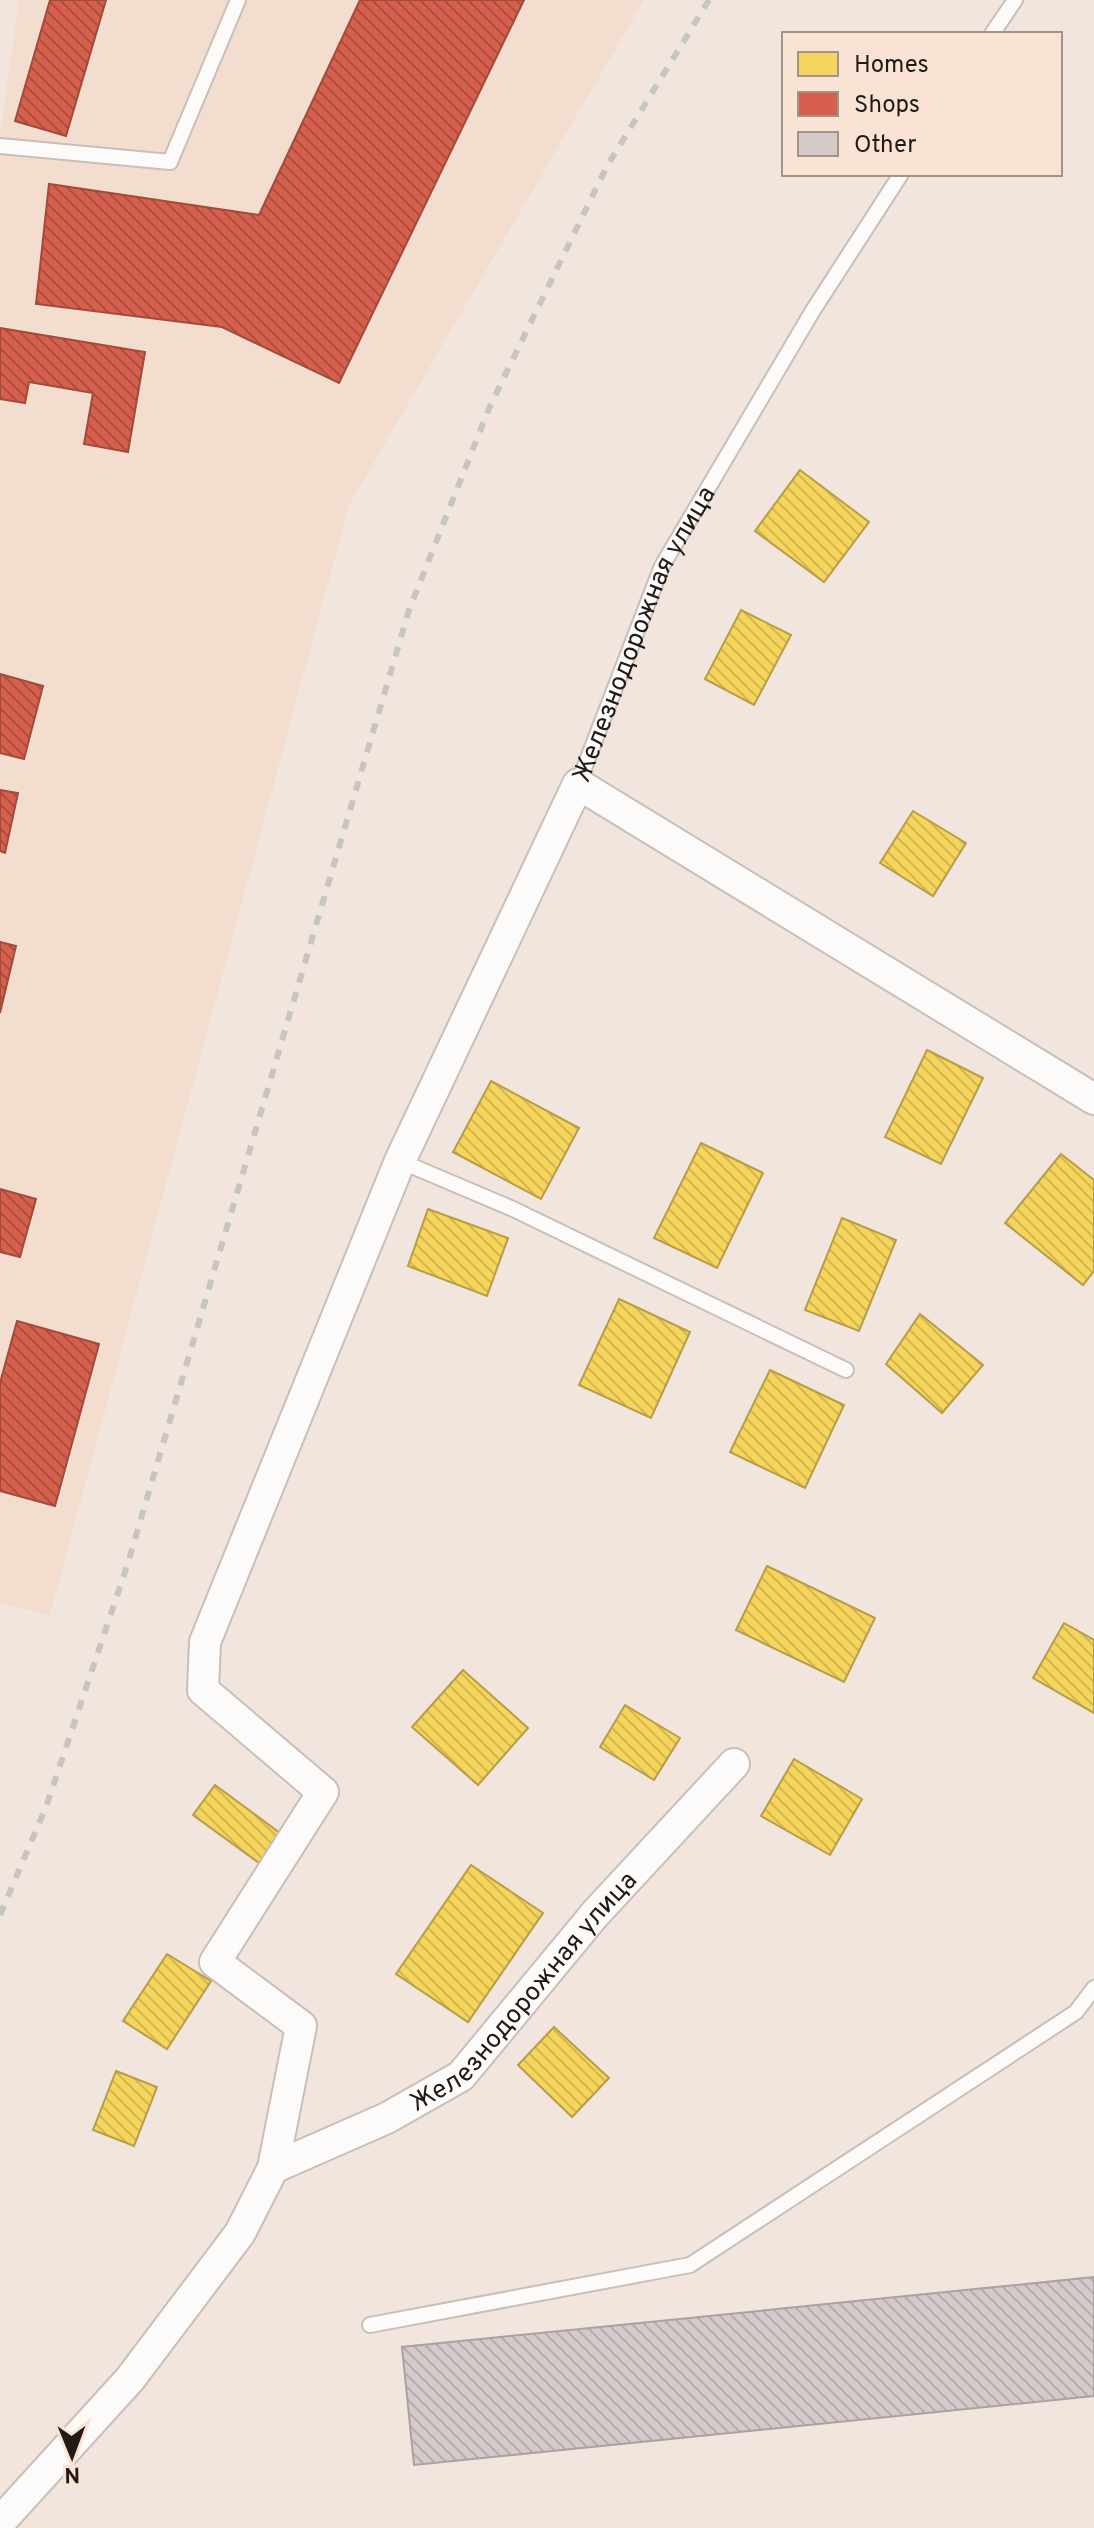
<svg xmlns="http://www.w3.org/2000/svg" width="1094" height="2528" viewBox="0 0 1094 2528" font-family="Overpass,sans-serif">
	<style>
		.built { fill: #f3ddcf }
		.homes { fill: url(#homes-back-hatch); stroke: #b69d47; stroke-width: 2 }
		.shops { fill: url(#shops-back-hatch); stroke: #a04b3c; stroke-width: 2 }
		.building { fill: url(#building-back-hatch); stroke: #aaa1a0; stroke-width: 2 }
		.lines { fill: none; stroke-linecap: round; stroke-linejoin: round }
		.lane-casing { stroke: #c8bfb9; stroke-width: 18 }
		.street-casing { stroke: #c8bfb9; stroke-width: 34 }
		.lane { stroke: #fdfbfa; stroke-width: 14 }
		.street { stroke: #fdfbfa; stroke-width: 30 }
		.rail { stroke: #c7c5c3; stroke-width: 6; stroke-dasharray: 10 10; stroke-linecap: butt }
		.labels { text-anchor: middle; stroke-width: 8; stroke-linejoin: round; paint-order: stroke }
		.street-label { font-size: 26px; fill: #211a15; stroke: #f9e3d5 }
	</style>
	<defs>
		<pattern id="homes-back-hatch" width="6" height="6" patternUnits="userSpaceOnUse" patternTransform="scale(2)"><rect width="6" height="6" fill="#f6d55c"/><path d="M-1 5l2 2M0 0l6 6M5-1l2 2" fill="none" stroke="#d3b64f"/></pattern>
		<pattern id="shops-back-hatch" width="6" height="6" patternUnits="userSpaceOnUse" patternTransform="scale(2)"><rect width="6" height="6" fill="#d6604d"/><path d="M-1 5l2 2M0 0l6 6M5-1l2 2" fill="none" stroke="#ad4e3f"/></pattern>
		<pattern id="building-back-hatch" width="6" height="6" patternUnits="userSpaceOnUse" patternTransform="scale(2)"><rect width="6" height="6" fill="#d3cac9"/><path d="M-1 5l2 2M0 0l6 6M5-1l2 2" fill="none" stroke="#b5adac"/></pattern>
	</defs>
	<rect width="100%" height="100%" fill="#f1e5dd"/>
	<polygon class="built" points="19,0 644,0 349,505 50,1615 0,1604 0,135"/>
	<g class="homes">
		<polygon points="800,470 869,522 824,582 755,531"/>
		<polygon points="741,610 791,635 754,705 705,679"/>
		<polygon points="913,811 966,843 933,896 880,863"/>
		<polygon points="927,1050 983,1078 941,1164 885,1137"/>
		<polygon points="491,1081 579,1128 541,1199 453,1152"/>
		<polygon points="701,1143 763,1173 717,1268 654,1238"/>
		<polygon points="1061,1154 1094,1180 1094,1271 1083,1285 1005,1223"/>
		<polygon points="428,1209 508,1238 487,1296 408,1266"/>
		<polygon points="842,1218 896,1240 859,1331 805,1310"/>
		<polygon points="619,1299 690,1332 651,1418 579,1385"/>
		<polygon points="920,1314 983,1365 942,1413 886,1364"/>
		<polygon points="770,1370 844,1405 805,1488 730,1452"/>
		<polygon points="767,1566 875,1618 844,1682 736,1630"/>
		<polygon points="1064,1623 1094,1640 1094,1713 1033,1678"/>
		<polygon points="463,1670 528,1728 478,1785 412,1727"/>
		<polygon points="625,1705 680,1738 654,1780 600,1747"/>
		<polygon points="794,1759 862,1799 830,1855 761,1816"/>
		<polygon points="215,1785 280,1833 259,1863 193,1815"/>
		<polygon points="471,1865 543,1913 468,2022 396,1974"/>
		<polygon points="167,1954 211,1981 167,2049 123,2021"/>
		<polygon points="554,2027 609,2078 572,2117 518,2065"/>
		<polygon points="116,2071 157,2087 134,2146 93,2130"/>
	</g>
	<g class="shops">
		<polygon points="50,0 106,0 66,136 15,121"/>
		<polygon points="360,0 524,0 339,383 222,327 36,304 49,184 259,215"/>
		<polygon points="0,328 145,352 128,452 84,444 93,393 29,382 25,403 0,399"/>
		<polygon points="0,674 43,686 24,759 0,753"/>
		<polygon points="0,790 18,793 5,853 0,851"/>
		<polygon points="0,942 16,946 0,1013"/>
		<polygon points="0,1189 36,1199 20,1257 0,1252"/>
		<polygon points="17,1321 99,1344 55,1506 0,1491 0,1383"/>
	</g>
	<polygon class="building" points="1094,2277 1094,2396 414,2465 402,2347"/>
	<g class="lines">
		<defs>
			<g id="lane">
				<polyline points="992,34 1015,0"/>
				<polyline points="0,146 170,162 238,0"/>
				<path id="s1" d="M578 784 662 566 812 312 901 174"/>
				<polyline points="400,1161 513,1209 846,1370"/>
				<polyline points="370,2325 690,2265 1076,2012 1094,1988"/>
			</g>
			<g id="street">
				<polyline points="273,2168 301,2026 215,1962 323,1792 203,1690 205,1642 400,1161 578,784 1094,1099"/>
				<path id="s2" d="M0 2522 130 2379 240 2233 273 2168 387 2118 461 2076 595 1914 734 1764"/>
			</g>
		</defs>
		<use href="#lane" class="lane-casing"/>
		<use href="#street" class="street-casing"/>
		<use href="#lane" class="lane"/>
		<use href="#street" class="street"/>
		<polyline class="rail" points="0,1915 46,1807 127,1566 409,610 490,406 607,166 709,0"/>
	</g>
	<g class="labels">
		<g class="street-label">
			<text dy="9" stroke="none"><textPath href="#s1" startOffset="164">Железнодорожная улица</textPath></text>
			<text dy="9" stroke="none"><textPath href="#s2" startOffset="762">Железнодорожная улица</textPath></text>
		</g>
	</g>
	<rect x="782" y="32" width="280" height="144" fill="#f9e3d5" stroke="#a39388" stroke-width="2"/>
	<rect x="798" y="52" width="40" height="24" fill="#f6d55c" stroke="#a39388" stroke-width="2"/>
	<text x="854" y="72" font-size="24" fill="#211a15">Homes</text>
	<rect x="798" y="92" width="40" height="24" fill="#d6604d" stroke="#a39388" stroke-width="2"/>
	<text x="854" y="112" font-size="24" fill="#211a15">Shops</text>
	<rect x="798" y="132" width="40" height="24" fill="#d3cac9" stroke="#a39388" stroke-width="2"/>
	<text x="854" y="152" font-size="24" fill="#211a15">Other</text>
	<g transform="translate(72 2456) rotate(179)" stroke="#f9e3d5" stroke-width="6" paint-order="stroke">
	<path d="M0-6L14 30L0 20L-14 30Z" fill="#211a15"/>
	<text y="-12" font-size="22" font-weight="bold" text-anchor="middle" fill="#211a15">N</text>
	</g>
</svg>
